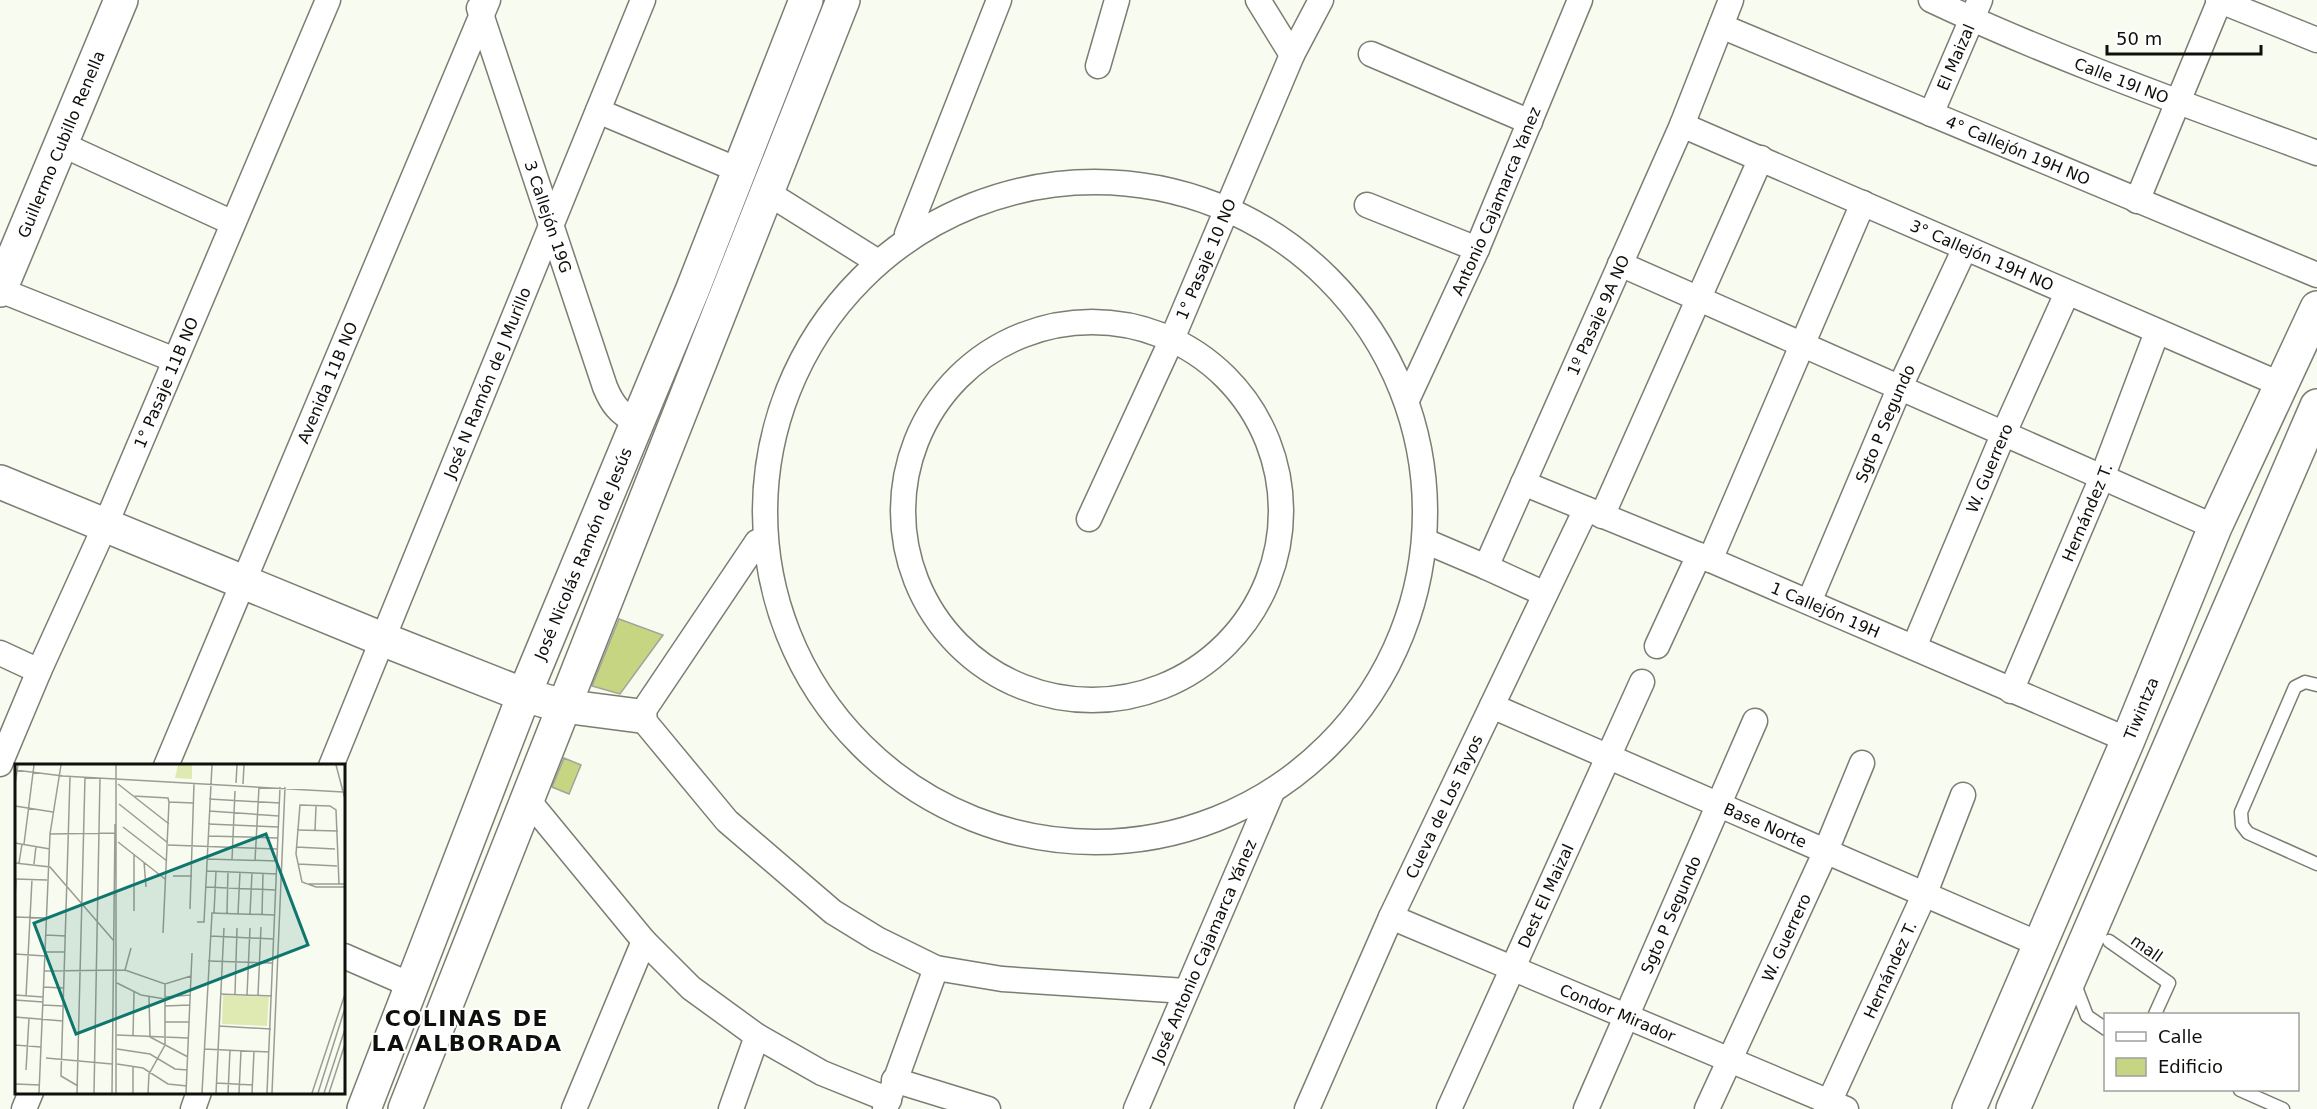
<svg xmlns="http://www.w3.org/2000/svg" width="2317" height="1109" viewBox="0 0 2317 1109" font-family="'DejaVu Sans',sans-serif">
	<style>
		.building { fill: #c6d581; stroke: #a2a499; stroke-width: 1.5 }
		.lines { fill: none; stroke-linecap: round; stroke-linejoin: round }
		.lane-casing { stroke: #7b7d72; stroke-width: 15 }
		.street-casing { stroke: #7b7d72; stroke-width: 27 }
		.secondary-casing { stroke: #7b7d72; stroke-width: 36 }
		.lane { stroke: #fff; stroke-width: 12 }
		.street { stroke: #fff; stroke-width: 24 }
		.secondary { stroke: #fff; stroke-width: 33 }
		.labels { text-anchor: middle; stroke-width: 4.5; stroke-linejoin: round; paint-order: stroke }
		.street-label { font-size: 16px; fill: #0f100c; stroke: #fff }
		.district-label { font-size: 22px; font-weight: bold; letter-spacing: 1.5px; fill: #0f100c; stroke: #fff }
		.inset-road { fill: none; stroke: #9b9d94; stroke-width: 1.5 }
		.view { fill: #0f766e; fill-opacity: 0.15; stroke: #0f766e; stroke-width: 3 }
		.inset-edge { fill: none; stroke: #0f100c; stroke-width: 3 }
	</style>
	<rect width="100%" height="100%" fill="#f8fbef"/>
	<g class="building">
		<polygon points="619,619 663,635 620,694 592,686"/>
		<polygon points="564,758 581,765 569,794 552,787"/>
	</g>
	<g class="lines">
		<defs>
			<g id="lane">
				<polyline points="2317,685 2305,682 2295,687 2241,812 2242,825 2248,833 2317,864"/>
				<polyline points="2109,941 2169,983 2155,1014"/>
				<polyline points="2074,982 2087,1016 2106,1029"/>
				<polyline points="2240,1090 2283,1109"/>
			</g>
			<g id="street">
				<polyline points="1258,0 1292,55"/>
				<path id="s1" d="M1931 0C2056 59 2187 105 2317 153"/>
				<polyline points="2218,0 2317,40"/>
				<path id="s2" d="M479 8 605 387C612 404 619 413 636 422"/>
				<path id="s3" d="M1721 26 2317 275"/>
				<polyline points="1371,54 1530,122"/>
				<polyline points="1098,66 1117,0"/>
				<polyline points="598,111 738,170"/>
				<path id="s4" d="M1931 114 1980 0"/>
				<path id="s5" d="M1682 125 2282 385"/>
				<polyline points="61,144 233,223"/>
				<circle cx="1095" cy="512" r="330"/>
				<polyline points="768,193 878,262"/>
				<polyline points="2137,201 2220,0"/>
				<polyline points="1367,205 1477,249"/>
				<polyline points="907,234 999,0"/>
				<polyline points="1620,264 2215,527"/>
				<polyline points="0,290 175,360"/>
				<circle cx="1092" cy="511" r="189"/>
				<path id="s6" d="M1407 400 1477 249 1580 0"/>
				<path id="s7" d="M1523 483 1699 555 2128 740"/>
				<polyline points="1602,516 1761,158"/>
				<path id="s8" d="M1089 519 1172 339 1292 55 1321 0"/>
				<polyline points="1425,541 1486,567 1682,125 1731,0"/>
				<polyline points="757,542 640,716 727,821 833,912 877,939 936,968 1002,979 1186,991"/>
				<polyline points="1710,560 1863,203"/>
				<polyline points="1486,567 1545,594"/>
				<path id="s9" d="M1809 602 1899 389 1965 248"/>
				<polyline points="1657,646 1699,555"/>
				<path id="s10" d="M1914 647 2003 435 2067 293"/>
				<polyline points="0,653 39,671"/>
				<path id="s11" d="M2011 691 2103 475 2157 332"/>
				<path id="s12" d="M1492 706 2041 945"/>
				<path id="s13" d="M0 764 39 671 105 526 328 0"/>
				<path id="s14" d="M166 766 488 0"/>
				<path id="s15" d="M331 766 643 0"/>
				<polyline points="528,800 644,941 691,988 757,1036 822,1073 889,1100"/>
				<path id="s16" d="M1391 917 1846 1109"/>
				<polyline points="344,956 413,986"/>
				<polyline points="894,1080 988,1109"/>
				<polyline points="24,1109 31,1092"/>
				<polyline points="193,1109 199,1092"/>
				<polyline points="574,1109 644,941"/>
				<polyline points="731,1109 757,1036"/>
				<polyline points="885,1109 936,968"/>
				<path id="s17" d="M1136 1109 1272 792"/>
				<path id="s18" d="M1307 1109 1391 917 1586 509"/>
				<path id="s19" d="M1449 1109 1642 682"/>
				<path id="s20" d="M1586 1109 1755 721"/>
				<path id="s21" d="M1707 1109 1825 853 1862 763"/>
				<path id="s22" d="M1826 1109 1925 893 1963 795"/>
			</g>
			<g id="secondary">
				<path id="s23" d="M0 290 121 0"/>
				<polyline points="0,482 382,639 524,695 563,706 640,716"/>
				<path id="s24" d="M364 1109 524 695 692 291 806 0"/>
				<polyline points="405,1109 843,0"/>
				<path id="s25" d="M1969 1109 2128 740 2215 527 2317 308"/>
				<polyline points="2013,1109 2317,406"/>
			</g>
		</defs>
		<use href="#lane" class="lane-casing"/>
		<use href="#street" class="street-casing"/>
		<use href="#secondary" class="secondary-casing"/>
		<use href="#lane" class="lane"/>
		<use href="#street" class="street"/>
		<use href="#secondary" class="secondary"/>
	</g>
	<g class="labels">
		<g class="street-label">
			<text dy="6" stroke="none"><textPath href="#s4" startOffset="62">El Maizal</textPath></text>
			<text dy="6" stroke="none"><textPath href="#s1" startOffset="207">Calle 19I NO</textPath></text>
			<text dy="6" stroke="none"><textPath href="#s23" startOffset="158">Guillermo Cubillo Renella</textPath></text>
			<text dy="6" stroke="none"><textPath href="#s3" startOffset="322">4° Callejón 19H NO</textPath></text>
			<text dy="6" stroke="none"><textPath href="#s6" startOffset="218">Antonio Cajamarca Yanez</textPath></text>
			<text dy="6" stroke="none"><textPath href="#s2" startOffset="220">3 Callejón 19G</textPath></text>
			<text dy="6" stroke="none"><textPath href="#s5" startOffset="327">3° Callejón 19H NO</textPath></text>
			<text dy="6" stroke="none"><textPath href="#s8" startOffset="285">1° Pasaje 10 NO</textPath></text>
			<text transform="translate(1598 315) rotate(-66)" y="6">1º Pasaje 9A NO</text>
			<text dy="6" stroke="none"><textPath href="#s15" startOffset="414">José N Ramón de J Murillo</textPath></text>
			<text dy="6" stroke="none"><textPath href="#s13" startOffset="416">1° Pasaje 11B NO</textPath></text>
			<text dy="6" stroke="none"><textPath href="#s14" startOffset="416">Avenida 11B NO</textPath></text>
			<text dy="6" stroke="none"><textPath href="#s9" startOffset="194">Sgto P Segundo</textPath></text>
			<text dy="6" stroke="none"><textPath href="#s10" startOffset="194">W. Guerrero</textPath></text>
			<text dy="6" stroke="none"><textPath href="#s11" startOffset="194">Hernández T.</textPath></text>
			<text dy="6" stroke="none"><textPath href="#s24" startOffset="597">José Nicolás Ramón de Jesús</textPath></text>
			<text dy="6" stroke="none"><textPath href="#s7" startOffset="328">1 Callejón 19H</textPath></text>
			<text dy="6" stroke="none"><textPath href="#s25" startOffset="436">Tiwintza</textPath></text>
			<text dy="6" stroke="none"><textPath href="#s18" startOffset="332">Cueva de Los Tayos</textPath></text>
			<text dy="6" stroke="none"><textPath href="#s12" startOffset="298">Base Norte</textPath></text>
			<text dy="6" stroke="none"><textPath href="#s19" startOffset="234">Dest El Maizal</textPath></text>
			<text dy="6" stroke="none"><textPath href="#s20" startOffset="212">Sgto P Segundo</textPath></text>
			<text dy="6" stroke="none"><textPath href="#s21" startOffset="189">W. Guerrero</textPath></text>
			<text transform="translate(2147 948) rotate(35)" y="6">mall</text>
			<text dy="6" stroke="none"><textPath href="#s17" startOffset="172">José Antonio Cajamarca Yánez</textPath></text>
			<text dy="6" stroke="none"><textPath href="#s22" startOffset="153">Hernández T.</textPath></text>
			<text dy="6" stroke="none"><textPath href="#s16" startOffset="246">Condor Mirador</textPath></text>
		</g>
		<g class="district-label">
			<text x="467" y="1026">COLINAS DE<tspan x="467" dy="25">LA ALBORADA</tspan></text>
		</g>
	</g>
	<g transform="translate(15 764)">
		<rect width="330" height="330" fill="#f8fbef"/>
		<path d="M163 1H177V15L160 14ZM208 231 254 233 252 262 207 260Z" fill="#dfeab2"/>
		<path class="inset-road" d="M321 1 330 35M0 6 48 12 328 28M55 13 46 312 63 322M221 19 222 1M0 20 3 1M103 20 154 60M228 20 229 1M118 32 153 34 154 38M194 35 265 39M154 38 178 39M104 40 153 79M0 42 38 48M194 47 264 52M193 60 264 63M108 63 152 97M282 66 323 67M300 67 301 42M35 70 100 69M193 72 263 74M103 78 150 115M0 79 35 85M9 80 19 1M153 81 263 85M281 83 320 85M192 95 263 97M217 96 220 27M240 97 244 23M129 98 131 123M0 99 35 103 99 177M4 99 7 80M19 100 21 82M283 100 322 102M192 107 262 110M158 112H177M0 115 32 116M294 120H330M324 120 321 46 315 42 285 41 281 90 287 118 301 123H330M191 123 261 126M0 134 1 115M175 145 179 19M119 147V91M196 149 260 151M199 149 201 107M212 149 213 107M223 150 225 108M235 150 237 109M247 151 248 109M0 153 31 154M182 158H189L197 1M148 169 154 38M31 171 51 172M195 172 259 175M30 188H50M0 190 30 192M193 197 258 199M110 206 116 184M29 207 110 206 150 220 176 212M102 219 126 231 150 235M28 223 48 224M205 230 257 232M220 230 222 164M0 231 28 233M232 231 235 164M243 231 246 163M11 232 17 115M134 233 135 273 173 293M150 233 175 231M0 236 28 238M28 241 48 242M150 242 175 241M0 253 48 257M150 258H174M204 262 256 265M102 271 173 274M118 272 119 228M0 285V281L26 283M102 285 135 290 160 305 172 306M189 285 254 288M31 294 97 300M102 300 128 304 153 320 172 322M11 306 14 254M201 319 238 321M0 320 25 321M24 329 35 70 46 1M62 329 70 13M79 329 85 14M97 329 100 60M101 329V1M118 329V302M133 329 134 310 150 281V220M171 329 177 189M187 329 197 149M201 329 209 164M213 329 215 286M224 329 226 287M237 329 239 287M252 329 265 23M257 329 270 23M297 329 330 230M303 329 330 244M309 329 330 265M314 329 330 280"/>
		<path class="view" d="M251 70 293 181 61 270 19 159Z"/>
		<rect width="330" height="330" class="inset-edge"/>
	</g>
	<rect x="2104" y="1013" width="195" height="78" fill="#ffffff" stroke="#9f9f9e" stroke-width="1.5"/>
	<rect x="2116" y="1032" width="30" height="9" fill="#ffffff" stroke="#9f9f9e" stroke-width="1.5"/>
	<text x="2158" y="1043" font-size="18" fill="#0f100c">Calle</text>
	<rect x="2116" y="1058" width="30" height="18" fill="#c6d581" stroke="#9f9f9e" stroke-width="1.5"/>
	<text x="2158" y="1073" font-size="18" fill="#0f100c">Edificio</text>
	<path d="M2107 45v9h154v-9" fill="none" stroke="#0f100c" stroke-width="3"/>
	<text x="2116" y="45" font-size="18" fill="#0f100c" stroke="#ffffff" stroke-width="4.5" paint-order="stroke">50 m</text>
</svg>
